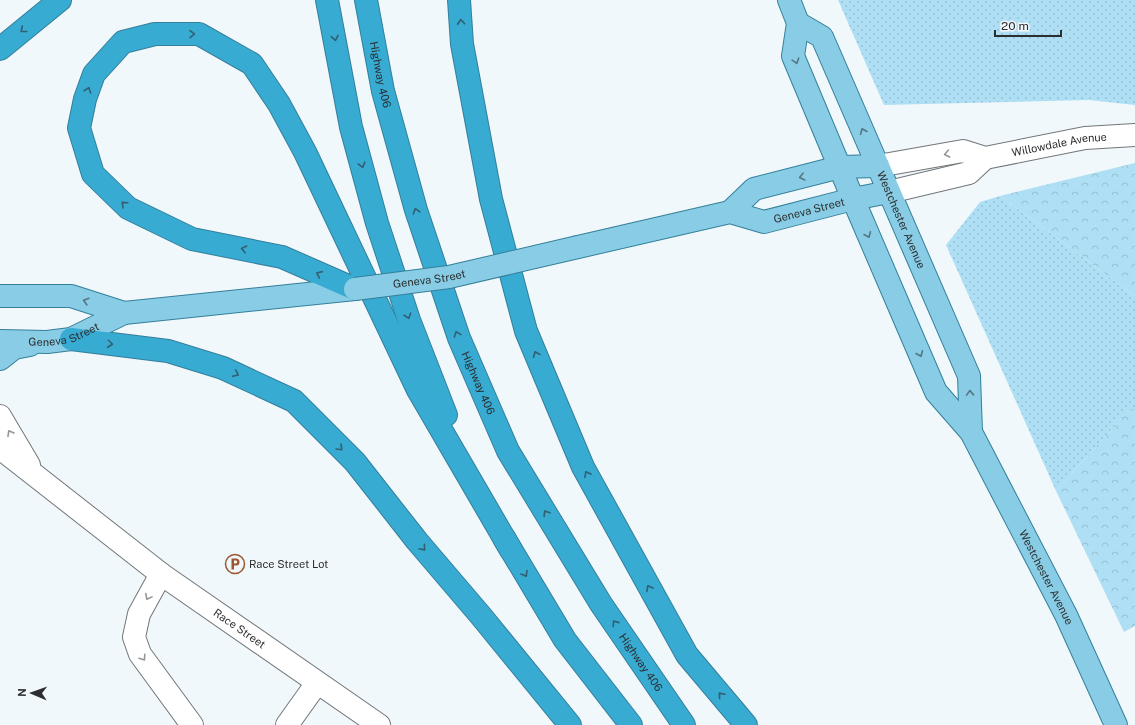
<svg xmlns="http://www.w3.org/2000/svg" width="1135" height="725" viewBox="0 0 1135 725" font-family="'Public Sans',sans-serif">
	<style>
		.grass { fill: url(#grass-dots) }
		.forest { fill: url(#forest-crowns) }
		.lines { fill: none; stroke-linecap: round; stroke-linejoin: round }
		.minor-casing { stroke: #717679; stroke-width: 24 }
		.major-casing { stroke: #347f9a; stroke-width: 24 }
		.highway-casing { stroke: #347f9a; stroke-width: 24 }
		.minor { stroke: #fff; stroke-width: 22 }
		.major { stroke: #88cde5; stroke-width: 22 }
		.highway { stroke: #38abd3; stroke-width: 22 }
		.major-bridge-casing { stroke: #347f9a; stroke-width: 24; stroke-linecap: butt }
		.major-bridge { stroke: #88cde5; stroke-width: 22 }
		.oneway { stroke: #316071 }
		.oneway2 { stroke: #557681 }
		.oneway3 { stroke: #969697 }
		.labels { text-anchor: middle; stroke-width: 3; stroke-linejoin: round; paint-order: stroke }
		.street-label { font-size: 11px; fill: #2c2e2f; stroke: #f1f8fb }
		.poi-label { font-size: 11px; fill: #2c2e2f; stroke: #f1f8fb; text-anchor: start }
	</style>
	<defs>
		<pattern id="grass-dots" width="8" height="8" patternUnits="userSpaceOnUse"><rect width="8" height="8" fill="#aedff4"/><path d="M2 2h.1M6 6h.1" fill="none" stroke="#96c0d2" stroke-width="1.8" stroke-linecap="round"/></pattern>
		<pattern id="forest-crowns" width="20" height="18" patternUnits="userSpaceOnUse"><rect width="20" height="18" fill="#aedff4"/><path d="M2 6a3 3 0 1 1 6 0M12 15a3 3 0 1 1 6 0" fill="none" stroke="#96c0d2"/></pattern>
	</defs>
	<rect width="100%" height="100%" fill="#f1f8fb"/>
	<g class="grass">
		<polygon points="838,0 1135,0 1135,105 1089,100 884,105"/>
		<polygon points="1000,196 1135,296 1135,408 1128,411 1056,491 946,245 980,202"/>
	</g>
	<g class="forest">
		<polygon points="1135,163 1135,296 1000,196"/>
		<polygon points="1135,408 1135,626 1124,632 1056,491 1128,411"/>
	</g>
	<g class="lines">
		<defs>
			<g id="minor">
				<path id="s1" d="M878 166 963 151 985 158 1085 138 1135 135"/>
				<polyline points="889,192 969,173 985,158"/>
				<polyline points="0,416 29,465"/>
				<path id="s2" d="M0 448 161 574 379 725"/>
				<polyline points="161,574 139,614 134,637 140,654 192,725"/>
				<polyline points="287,725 317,683"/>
			</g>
			<g id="major">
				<path id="s3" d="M789 0 798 23 793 56 853 199 936 392 971 432 1066 615 1116 725"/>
				<path id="s4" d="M798 23 822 37 969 376 971 432"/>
				<polyline points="730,212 754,189 840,167 878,166"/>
				<path id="s5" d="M578 247 730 212 764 222 853 199 889 192"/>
				<polyline points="0,296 71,296 124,313"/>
				<path id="s6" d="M0 341 47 342 71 339 124 313 355 289"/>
				<polyline points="0,359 14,348 30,345"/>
			</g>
			<g id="highway">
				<polyline points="327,0 351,127 377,223 409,320 446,415"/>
				<path id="s7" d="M366 0 383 91 416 210 459 338 508 451 601 604 684 725"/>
				<polyline points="459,0 462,44 491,199 526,331 583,467 687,655 746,725"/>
				<polyline points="0,49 60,0"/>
				<polyline points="355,289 282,257 192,239 128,208 93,174 79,128 85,99 94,74 123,42 155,34 199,34 252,64 279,104 305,152 418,390 511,550"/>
				<polyline points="71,339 168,351 223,368 294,401 355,462 417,541 481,616 570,725"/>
				<polyline points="504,538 565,640 631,725"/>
			</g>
		</defs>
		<use href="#minor" class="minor-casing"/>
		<use href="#major" class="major-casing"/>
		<use href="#highway" class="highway-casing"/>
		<use href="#minor" class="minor"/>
		<use href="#major" class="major"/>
		<use href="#highway" class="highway"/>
		<defs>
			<g id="major-bridge">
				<path id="s8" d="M355 289 449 277 578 247"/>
			</g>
		</defs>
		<use href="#major-bridge" class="major-bridge-casing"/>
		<use href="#major-bridge" class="major-bridge"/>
	</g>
	<defs><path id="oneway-chevron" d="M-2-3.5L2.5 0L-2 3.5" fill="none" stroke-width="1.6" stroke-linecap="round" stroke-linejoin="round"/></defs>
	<g class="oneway">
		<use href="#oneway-chevron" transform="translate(461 22) rotate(-94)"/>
		<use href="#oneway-chevron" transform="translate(23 30) rotate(141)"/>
		<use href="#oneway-chevron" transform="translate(192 34) rotate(-1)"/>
		<use href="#oneway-chevron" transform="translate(335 38) rotate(79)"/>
		<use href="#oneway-chevron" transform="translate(88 90) rotate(-71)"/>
		<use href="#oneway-chevron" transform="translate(362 165) rotate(75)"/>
		<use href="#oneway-chevron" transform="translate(124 204) rotate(-138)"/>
		<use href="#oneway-chevron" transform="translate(416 211) rotate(-107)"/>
		<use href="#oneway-chevron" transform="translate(244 249) rotate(-168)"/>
		<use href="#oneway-chevron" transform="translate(319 274) rotate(-156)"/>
		<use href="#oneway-chevron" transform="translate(408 316) rotate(71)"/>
		<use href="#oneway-chevron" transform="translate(457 334) rotate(-110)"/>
		<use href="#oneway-chevron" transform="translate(110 344) rotate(7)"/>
		<use href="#oneway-chevron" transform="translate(536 354) rotate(-113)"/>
		<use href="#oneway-chevron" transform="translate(236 374) rotate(25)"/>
		<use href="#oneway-chevron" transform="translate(340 448) rotate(45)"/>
		<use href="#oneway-chevron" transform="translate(587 474) rotate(-119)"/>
		<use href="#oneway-chevron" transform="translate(546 513) rotate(-122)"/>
		<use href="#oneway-chevron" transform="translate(423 548) rotate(49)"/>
		<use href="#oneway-chevron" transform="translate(525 574) rotate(59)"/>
		<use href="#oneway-chevron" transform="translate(649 588) rotate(-119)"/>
		<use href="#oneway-chevron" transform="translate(615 623) rotate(-125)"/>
		<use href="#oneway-chevron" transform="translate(721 695) rotate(-131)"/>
	</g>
	<g class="oneway2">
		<use href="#oneway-chevron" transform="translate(796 61) rotate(72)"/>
		<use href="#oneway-chevron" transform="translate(863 131) rotate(-113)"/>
		<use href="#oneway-chevron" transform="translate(802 177) rotate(166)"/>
		<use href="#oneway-chevron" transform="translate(868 235) rotate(67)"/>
		<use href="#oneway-chevron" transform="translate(86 301) rotate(-163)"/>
		<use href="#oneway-chevron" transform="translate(920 354) rotate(67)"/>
		<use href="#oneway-chevron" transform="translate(970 393) rotate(-92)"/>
	</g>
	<g class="oneway3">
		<use href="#oneway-chevron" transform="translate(947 154) rotate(169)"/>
		<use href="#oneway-chevron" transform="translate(10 433) rotate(-120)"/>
		<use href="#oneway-chevron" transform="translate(148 597) rotate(118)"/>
		<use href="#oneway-chevron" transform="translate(143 658) rotate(56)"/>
	</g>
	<defs>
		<symbol id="parking-ring" viewBox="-11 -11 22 22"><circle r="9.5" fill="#f1f8fb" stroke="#9d562e" stroke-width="1.5"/><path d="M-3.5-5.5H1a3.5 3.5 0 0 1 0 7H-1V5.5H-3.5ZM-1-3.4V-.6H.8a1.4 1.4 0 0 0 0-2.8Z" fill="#9d562e"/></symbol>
	</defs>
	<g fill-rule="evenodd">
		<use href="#parking-ring" x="224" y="553" width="22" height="22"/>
	</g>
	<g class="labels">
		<g class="street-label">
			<text dy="4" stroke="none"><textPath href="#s7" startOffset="76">Highway 406</textPath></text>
			<text dy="4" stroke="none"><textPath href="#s1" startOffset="185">Willowdale Avenue</textPath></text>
			<text dy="4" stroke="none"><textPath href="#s5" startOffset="238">Geneva Street</textPath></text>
			<text dy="4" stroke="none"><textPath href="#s4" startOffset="227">Westchester Avenue</textPath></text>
			<text dy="4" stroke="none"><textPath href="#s8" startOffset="75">Geneva Street</textPath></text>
			<text dy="4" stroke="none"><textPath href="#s6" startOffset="65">Geneva Street</textPath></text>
			<text dy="4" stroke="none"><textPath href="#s7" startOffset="400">Highway 406</textPath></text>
			<text dy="4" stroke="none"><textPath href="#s3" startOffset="640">Westchester Avenue</textPath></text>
			<text dy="4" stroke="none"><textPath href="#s2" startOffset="300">Race Street</textPath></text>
			<text dy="4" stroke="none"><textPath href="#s7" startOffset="724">Highway 406</textPath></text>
		</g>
		<g class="poi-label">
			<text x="249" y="568">Race Street Lot</text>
		</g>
	</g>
	<g transform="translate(32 693) rotate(272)" stroke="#f1f8fb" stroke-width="3" paint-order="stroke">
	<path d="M0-3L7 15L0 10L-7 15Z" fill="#2c2e2f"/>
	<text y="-6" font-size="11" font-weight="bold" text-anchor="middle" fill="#2c2e2f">N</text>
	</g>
	<path d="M995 30v6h66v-6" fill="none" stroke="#2c2e2f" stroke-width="2"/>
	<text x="1001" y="30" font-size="12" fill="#2c2e2f" stroke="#f1f8fb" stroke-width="3" paint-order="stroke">20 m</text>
</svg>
